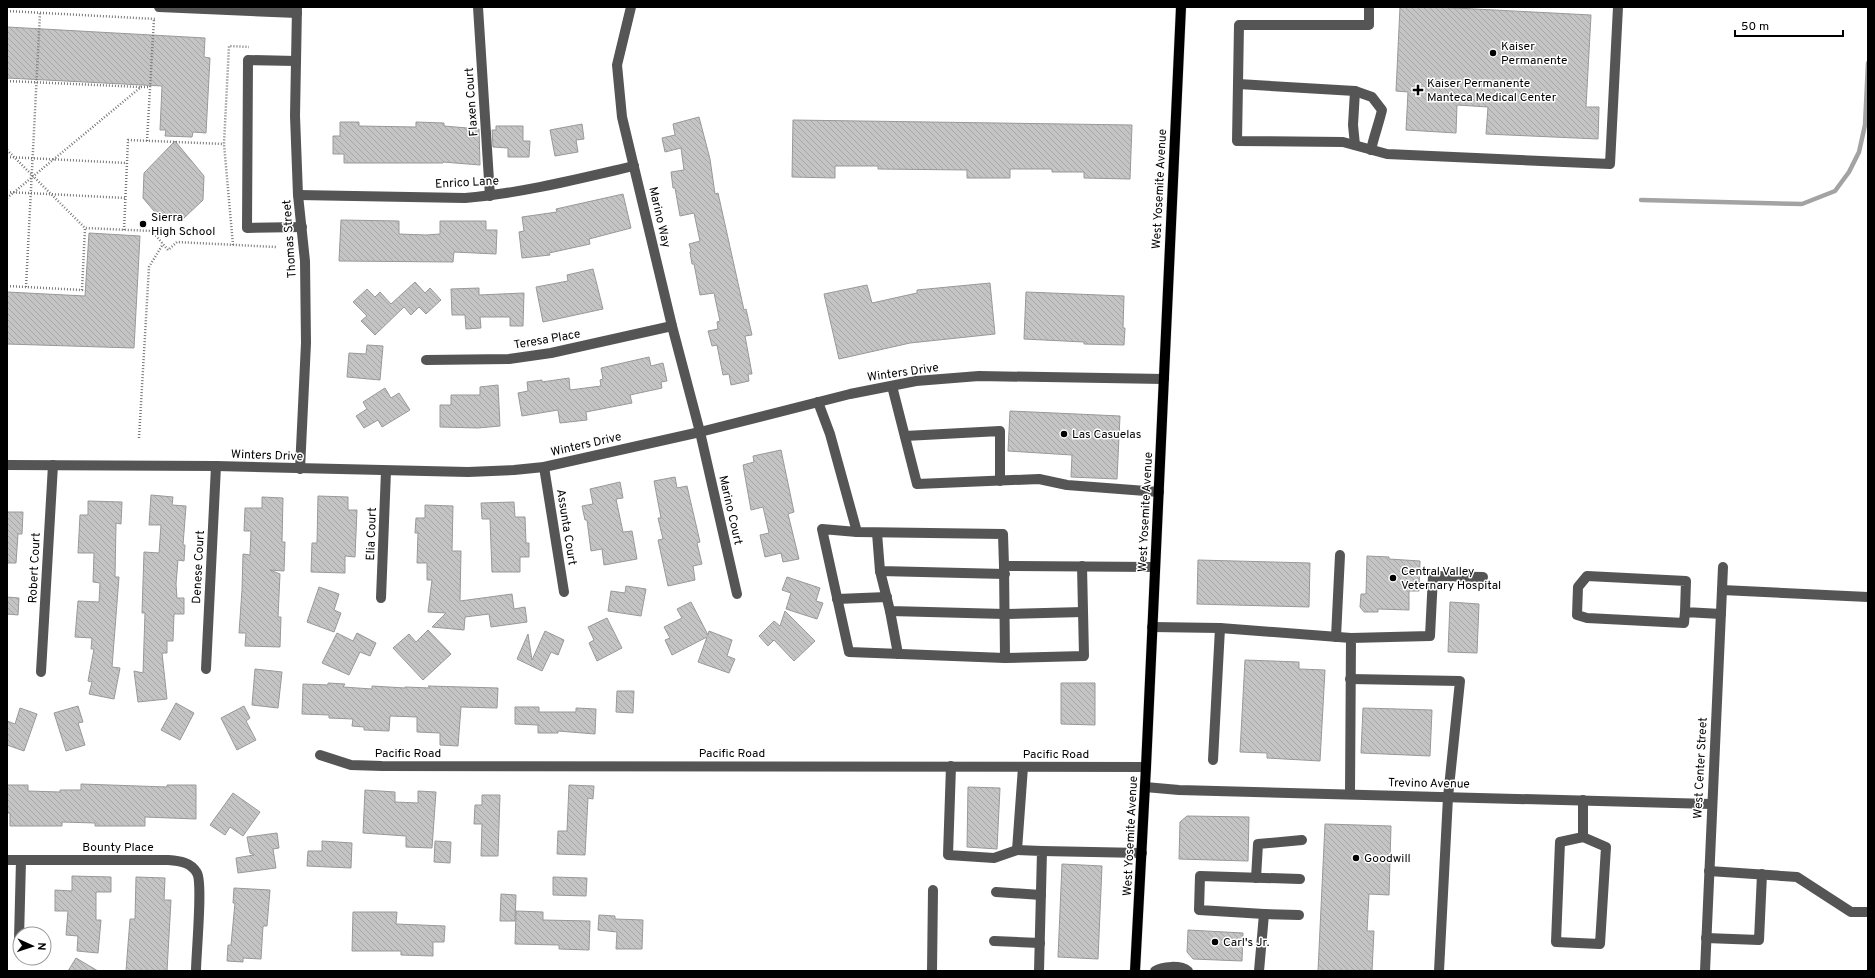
<svg xmlns="http://www.w3.org/2000/svg" width="1875" height="978" viewBox="0 0 1875 978" font-family="Overpass,sans-serif">
	<style>
		.lines { fill: none; stroke-linecap: round; stroke-linejoin: round }
		.stream { stroke: #a3a3a3; stroke-width: 4.5 }
		.building { fill: url(#building-back-hatch); stroke: #999 }
		.major-casing { stroke: #dbdbdb; stroke-width: 11 }
		.path { stroke: #777; stroke-width: 2.5; stroke-dasharray: 1 2; stroke-linecap: butt }
		.minor { stroke: #555; stroke-width: 10 }
		.major { stroke: #000; stroke-width: 10 }
		.poi-dot { fill: #000; stroke: #fff; stroke-width: 1.5 }
		.labels { text-anchor: middle; stroke-width: 3; stroke-linejoin: round; paint-order: stroke }
		.poi-label { font-size: 12px; fill: #000; stroke: #fff; text-anchor: start }
		.street-label { font-size: 12px; fill: #000; stroke: #fff }
	</style>
	<defs>
		<pattern id="building-back-hatch" width="6" height="6" patternUnits="userSpaceOnUse"><rect width="6" height="6" fill="#c4c4c4"/><path d="M-1 5l2 2M0 0l6 6M5-1l2 2" fill="none" stroke="#a7a7a7"/></pattern>
	</defs>
	<rect width="100%" height="100%" fill="#fff"/>
	<g class="lines">
		<polyline class="stream" points="1641,200 1802,204 1835,191 1849,172 1859,152 1865,125 1868,63"/>
	</g>
	<g class="building">
		<polygon points="1400,7 1436,7 1591,15 1586,107 1599,107 1598,139 1486,134 1488,107 1457,105 1456,133 1406,130 1408,92 1396,91"/>
		<polygon points="7,27 205,38 204,57 210,58 206,133 193,132 192,137 165,136 166,130 160,130 162,86 7,78"/>
		<polygon points="699,117 710,159 715,194 718,193 744,310 746,309 752,335 745,336 752,374 748,374 749,381 731,385 729,374 723,375 717,345 712,346 708,331 718,329 717,322 720,321 714,293 700,295 694,264 692,264 690,252 691,251 689,244 700,241 694,213 680,216 675,188 673,188 671,172 684,170 681,148 665,152 662,138 675,135 673,124"/>
		<polygon points="793,120 1132,125 1130,179 1084,178 1084,172 1052,172 1052,169 1010,169 1010,178 967,178 967,170 878,169 878,166 835,166 835,178 792,177"/>
		<polygon points="340,122 359,122 359,126 416,127 416,122 444,123 444,126 479,129 480,165 443,162 443,163 344,163 344,154 333,154 333,136 340,136"/>
		<polygon points="582,124 584,139 576,140 578,152 555,156 550,130"/>
		<polygon points="496,126 523,126 523,141 530,141 529,157 508,157 508,148 493,147 492,130 496,130"/>
		<polygon points="175,141 204,176 203,200 184,218 159,217 143,198 144,173"/>
		<polygon points="623,194 631,228 589,239 590,244 549,253 550,255 522,258 519,232 524,231 522,217 557,212 556,209"/>
		<polygon points="341,220 399,221 399,234 426,235 440,234 440,221 486,221 486,230 497,230 496,254 454,252 453,262 339,261"/>
		<polygon points="89,233 140,236 134,348 7,344 7,292 85,296"/>
		<polygon points="593,269 603,309 543,322 536,287 568,281 567,275"/>
		<polygon points="415,282 425,293 430,288 441,300 426,314 419,307 411,315 404,307 375,335 361,321 367,316 353,302 367,289 375,297 380,292 391,304"/>
		<polygon points="990,283 995,334 910,343 839,359 824,294 867,285 872,303 917,293 917,290"/>
		<polygon points="479,288 479,295 524,293 523,326 510,326 510,317 480,317 481,328 466,329 465,315 452,315 451,289"/>
		<polygon points="1026,292 1124,296 1123,328 1125,328 1124,345 1084,344 1084,342 1024,339"/>
		<polygon points="367,345 383,346 380,380 347,377 349,353 366,354"/>
		<polygon points="649,357 651,366 663,363 667,381 661,382 662,388 630,395 632,403 586,412 587,420 560,423 558,410 522,416 518,393 528,391 527,382 542,380 542,382 569,378 570,390 601,386 600,380 603,379 601,368"/>
		<polygon points="498,385 500,426 478,428 440,427 440,405 451,405 451,395 480,395 480,387"/>
		<polygon points="385,388 391,398 399,393 410,410 382,427 378,420 364,428 356,416 367,409 363,402"/>
		<polygon points="1010,411 1120,416 1117,479 1071,477 1072,455 1008,451"/>
		<polygon points="781,450 794,512 788,514 799,559 783,562 781,553 765,557 760,535 769,533 763,507 751,510 743,465 754,462 753,456"/>
		<polygon points="675,477 677,488 687,486 700,542 697,543 702,564 693,566 695,580 668,586 658,540 663,539 658,518 661,518 654,481"/>
		<polygon points="620,482 623,498 616,499 623,532 632,531 637,559 604,565 602,549 591,551 587,520 585,520 582,506 593,504 590,489"/>
		<polygon points="151,495 173,497 172,505 186,506 183,545 185,545 184,561 178,560 176,584 177,598 184,598 184,614 174,614 173,641 167,641 167,653 162,653 167,699 138,702 134,671 143,673 145,613 142,613 144,552 159,553 161,525 149,525"/>
		<polygon points="318,496 348,497 348,510 357,510 355,557 345,556 345,573 311,572 312,543 317,543"/>
		<polygon points="262,497 283,498 282,542 285,542 284,571 270,570 280,574 278,617 281,617 280,647 245,646 246,633 239,633 242,590 243,554 250,555 251,531 244,531 245,508 262,508"/>
		<polygon points="88,501 122,502 121,524 116,523 115,577 119,577 112,667 120,668 114,699 89,694 92,682 88,681 94,649 91,649 92,638 75,637 78,601 99,602 100,583 93,582 94,553 78,553 80,515 88,515"/>
		<polygon points="514,502 515,517 525,517 526,543 529,543 529,557 520,557 520,572 492,572 490,519 482,519 481,503"/>
		<polygon points="425,505 453,506 452,551 461,551 460,601 512,594 514,609 525,607 527,622 491,627 489,614 465,617 464,630 432,627 446,613 428,612 432,580 427,580 427,563 417,563 418,533 415,533 416,518 425,518"/>
		<polygon points="7,512 23,512 22,534 18,534 16,563 7,563"/>
		<polygon points="1367,556 1389,557 1389,559 1420,561 1419,591 1409,591 1409,610 1378,609 1378,612 1364,612 1360,607 1361,594 1366,594"/>
		<polygon points="1198,560 1310,563 1309,607 1197,604"/>
		<polygon points="787,577 820,588 816,601 823,603 817,619 786,609 791,593 782,590"/>
		<polygon points="626,586 646,589 641,616 608,611 611,591 625,593"/>
		<polygon points="319,587 339,594 334,610 341,613 334,632 307,622"/>
		<polygon points="7,597 19,598 18,615 7,614"/>
		<polygon points="691,602 708,635 709,631 732,640 727,656 735,659 729,673 698,662 707,637 672,655 665,640 670,638 664,627 682,618 677,609"/>
		<polygon points="1450,602 1479,604 1477,653 1448,652"/>
		<polygon points="785,611 815,641 794,661 774,640 768,646 759,636 774,621 780,626"/>
		<polygon points="607,618 622,648 597,661 589,643 594,640 588,627"/>
		<polygon points="428,630 451,654 423,680 393,648 409,634 416,642"/>
		<polygon points="545,631 564,640 558,655 551,652 542,671 517,659 528,634 532,660"/>
		<polygon points="337,633 353,641 357,633 376,643 370,656 360,652 349,675 322,663"/>
		<polygon points="1245,660 1299,662 1299,669 1325,670 1320,761 1267,758 1267,753 1240,752"/>
		<polygon points="255,669 282,672 278,708 252,705"/>
		<polygon points="328,683 345,684 343,687 372,689 372,686 405,688 405,687 430,688 428,686 498,688 497,708 461,707 458,746 440,745 440,733 417,732 417,717 390,716 389,731 364,730 364,727 352,726 353,719 329,718 329,715 302,714 303,684 328,685"/>
		<polygon points="1061,683 1095,683 1095,725 1061,724"/>
		<polygon points="617,691 634,691 633,713 616,712"/>
		<polygon points="176,703 194,713 180,740 161,730"/>
		<polygon points="78,706 83,722 78,723 85,745 66,751 54,713"/>
		<polygon points="244,706 250,718 246,721 256,740 237,750 221,718"/>
		<polygon points="515,707 539,707 539,712 576,712 576,708 596,709 595,734 558,731 558,733 538,733 538,725 515,724"/>
		<polygon points="20,708 37,714 24,751 7,745 7,721 15,724"/>
		<polygon points="1363,708 1432,710 1430,756 1361,753"/>
		<polygon points="81,784 167,787 167,785 196,785 196,819 145,817 145,826 95,826 95,823 62,822 62,826 10,826 10,813 7,813 7,785 28,785 28,791 60,792 60,790 81,790"/>
		<polygon points="569,785 594,786 593,799 588,798 585,855 557,854 558,831 567,831"/>
		<polygon points="968,787 1000,788 997,849 967,847"/>
		<polygon points="365,790 395,792 395,802 418,803 418,791 436,792 432,848 406,847 406,836 363,833"/>
		<polygon points="233,793 260,812 243,836 230,827 225,835 210,825"/>
		<polygon points="482,795 500,795 498,856 481,856 482,824 474,824 475,805 482,805"/>
		<polygon points="1187,816 1249,817 1248,861 1179,859 1180,822"/>
		<polygon points="1325,824 1391,826 1389,895 1369,894 1367,931 1374,931 1372,971 1318,971"/>
		<polygon points="277,833 279,848 273,849 276,868 238,873 236,858 254,855 250,853 247,837"/>
		<polygon points="322,841 352,843 351,868 307,866 308,851 322,851"/>
		<polygon points="435,841 451,842 450,863 434,862"/>
		<polygon points="1062,864 1102,866 1098,959 1058,957"/>
		<polygon points="72,876 111,877 111,892 96,892 96,920 101,920 98,953 77,951 78,936 66,935 68,911 55,911 55,890 72,891"/>
		<polygon points="136,877 165,878 164,900 171,900 167,971 126,971 130,919 135,919"/>
		<polygon points="553,877 587,878 586,896 553,895"/>
		<polygon points="234,888 270,890 267,926 263,926 261,959 243,958 243,962 227,961 228,945 231,945 235,903 233,903"/>
		<polygon points="501,894 516,895 515,921 500,921"/>
		<polygon points="516,911 543,912 543,920 590,921 589,950 559,949 559,945 515,944"/>
		<polygon points="353,912 397,912 396,924 445,926 444,942 433,942 433,956 401,955 401,951 352,951"/>
		<polygon points="599,915 615,916 615,919 643,920 642,949 616,949 617,932 598,930"/>
		<polygon points="1188,930 1243,933 1242,961 1193,959 1187,952"/>
		<polygon points="76,958 98,971 68,971"/>
	</g>
	<g class="lines">
		<defs>
			<polyline id="major" points="1135,971 1146,767 1181,7"/>
		</defs>
		<use href="#major" class="major-casing"/>
		<g class="path">
			<polyline points="7,11 156,19"/>
			<polyline points="7,81 141,87"/>
			<polyline points="147,141 154,19"/>
			<polyline points="7,150 85,228"/>
			<polyline points="7,157 127,163"/>
			<polyline points="7,192 126,198"/>
			<polyline points="7,198 141,87 150,87"/>
			<polyline points="124,230 128,140 224,144"/>
			<polyline points="233,245 224,144 229,46 249,47"/>
			<polyline points="7,286 82,290 85,228 152,231 168,250 177,242 276,247"/>
			<polyline points="26,287 40,13"/>
			<polyline points="139,438 149,267 163,244"/>
		</g>
		<g class="minor">
			<polyline points="159,7 297,13"/>
			<polyline points="297,7 295,116 298,195 305,261 306,343 300,469"/>
			<polyline points="478,7 490,196"/>
			<polyline points="631,7 617,65 622,117 672,326 700,432 737,594"/>
			<polyline points="1369,7 1369,25 1239,25 1237,141 1343,142 1387,154 1610,164 1618,7"/>
			<polyline points="296,61 248,60 247,228 302,227"/>
			<polyline points="1238,84 1355,91 1353,125 1355,145"/>
			<path d="M1355 91 1372 97 1382 110C1379 123 1374 136 1371 150"/>
			<path d="M298 195 465 198C523 193 578 179 634 166"/>
			<polyline points="426,360 509,359 551,353 672,326"/>
			<polyline points="892,386 917,484 1039,479 1067,485 1159,492"/>
			<polyline points="818,402 830,434 857,532 1003,534 1004,566 1155,567"/>
			<polyline points="905,436 1000,431 1000,481"/>
			<polyline points="7,465 216,466 468,472 514,470 544,467 700,432 850,394 916,381 979,376 1164,379"/>
			<polyline points="544,467 564,592"/>
			<polyline points="857,532 822,529 849,652 1005,658 1004,566"/>
			<polyline points="877,533 880,571 1005,574"/>
			<polyline points="880,571 890,611 1005,614 1083,612"/>
			<polyline points="1722,590 1868,597"/>
			<polyline points="381,598 386,471"/>
			<polyline points="837,599 887,597"/>
			<polyline points="890,611 898,654"/>
			<polyline points="1685,612 1684,623 1587,618 1577,615 1578,587 1587,576 1686,581 1685,612 1721,614"/>
			<polyline points="1152,627 1220,628"/>
			<polyline points="1336,637 1340,555"/>
			<polyline points="1005,658 1084,656 1082,566"/>
			<polyline points="206,669 216,466"/>
			<polyline points="41,672 53,465"/>
			<polyline points="1350,679 1460,681 1448,797 1439,971"/>
			<polyline points="320,755 351,765 382,766 1146,767"/>
			<polyline points="1213,760 1220,628 1351,638"/>
			<polyline points="951,766 948,855 994,858 1017,850"/>
			<polyline points="1023,767 1017,850 1042,851 1039,971"/>
			<polyline points="1145,787 1179,790 1711,804"/>
			<polyline points="1350,794 1351,638 1430,636 1433,576 1483,577"/>
			<polyline points="1583,800 1583,837 1560,842 1556,942 1600,944 1606,847 1583,837"/>
			<polyline points="1042,851 1142,853"/>
			<path d="M7 860H168C179 861 191 862 197 873 203 883 196 955 196 971"/>
			<polyline points="1709,871 1797,877 1851,912 1868,912"/>
			<polyline points="1256,878 1258,844 1302,840"/>
			<polyline points="996,892 1041,895"/>
			<polyline points="1264,914 1299,915"/>
			<polyline points="1706,938 1759,940 1762,874"/>
			<polyline points="19,939 21,860"/>
			<polyline points="994,941 1040,943"/>
			<polyline points="932,971 933,890"/>
			<path d="M1155 971C1162 966 1181 965 1188 971"/>
			<polyline points="1259,971 1264,914 1199,910 1200,876 1300,879"/>
			<polyline points="1705,971 1723,567"/>
		</g>
		<use href="#major" class="major"/>
	</g>
	<g class="poi-dot">
		<circle cx="1493" cy="53" r="4"/>
		<path d="M1416 84h4v4h4v4h-4v4h-4v-4h-4v-4h4z"/>
		<circle cx="143" cy="224" r="4"/>
		<circle cx="1064" cy="434" r="4"/>
		<circle cx="1393" cy="578" r="4"/>
		<circle cx="1356" cy="858" r="4"/>
		<circle cx="1215" cy="942" r="4"/>
	</g>
	<g class="labels">
		<g class="poi-label">
			<text x="1501" y="50">Kaiser<tspan x="1501" dy="14">Permanente</tspan></text>
			<text x="1427" y="87">Kaiser Permanente<tspan x="1427" dy="14">Manteca Medical Center</tspan></text>
			<text x="151" y="221">Sierra<tspan x="151" dy="14">High School</tspan></text>
			<text x="1072" y="438">Las Casuelas</text>
			<text x="1401" y="575">Central Valley<tspan x="1401" dy="14">Veternary Hospital</tspan></text>
			<text x="1364" y="862">Goodwill</text>
			<text x="1223" y="946">Carl's Jr.</text>
		</g>
		<g class="street-label">
			<text transform="translate(471 102) rotate(-94)" y="4">Flaxen Court</text>
			<text transform="translate(467 182) rotate(-3)" y="4">Enrico Lane</text>
			<text transform="translate(1159 189) rotate(-87)" y="4">West Yosemite Avenue</text>
			<text transform="translate(660 217) rotate(77)" y="4">Marino Way</text>
			<text transform="translate(289 239) rotate(-94)" y="4">Thomas Street</text>
			<text transform="translate(547 339) rotate(-10)" y="4">Teresa Place</text>
			<text transform="translate(903 372) rotate(-8)" y="4">Winters Drive</text>
			<text transform="translate(586 444) rotate(-13)" y="4">Winters Drive</text>
			<text transform="translate(267 455) rotate(2)" y="4">Winters Drive</text>
			<text transform="translate(731 510) rotate(77)" y="4">Marino Court</text>
			<text transform="translate(1145 512) rotate(-87)" y="4">West Yosemite Avenue</text>
			<text transform="translate(567 527) rotate(81)" y="4">Assunta Court</text>
			<text transform="translate(371 534) rotate(-88)" y="4">Elia Court</text>
			<text transform="translate(198 567) rotate(-87)" y="4">Denese Court</text>
			<text transform="translate(34 568) rotate(-87)" y="4">Robert Court</text>
			<text x="408" y="757">Pacific Road</text>
			<text x="732" y="757">Pacific Road</text>
			<text x="1056" y="758">Pacific Road</text>
			<text transform="translate(1700 768) rotate(-87)" y="4">West Center Street</text>
			<text transform="translate(1429 783) rotate(1)" y="4">Trevino Avenue</text>
			<text transform="translate(1130 836) rotate(-87)" y="4">West Yosemite Avenue</text>
			<text x="118" y="851">Bounty Place</text>
		</g>
	</g>
	<rect width="1875" height="978" fill="none" stroke="#000000" stroke-width="16"/>
	<g transform="translate(32 946) rotate(93)"><circle r="19" fill="#ffffff" stroke="#999999"/>
	<path d="M0-3L7 15L0 10L-7 15Z" fill="#000000"/>
	<text y="-6" font-size="11" font-weight="bold" text-anchor="middle" fill="#000000">N</text>
	</g>
	<path d="M1735 30v6h108v-6" fill="none" stroke="#000000" stroke-width="2"/>
	<text x="1741" y="30" font-size="12" fill="#000000" stroke="#ffffff" stroke-width="3" paint-order="stroke">50 m</text>
</svg>
